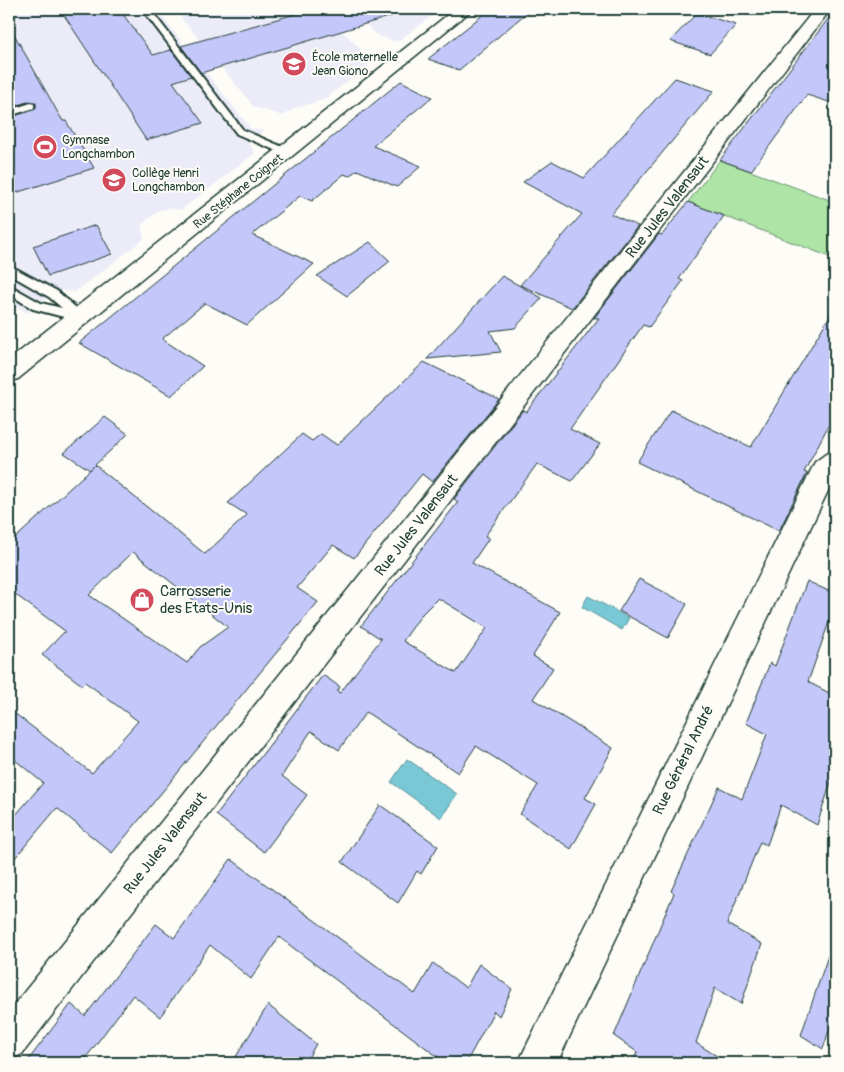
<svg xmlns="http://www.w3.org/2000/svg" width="844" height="1072" viewBox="0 0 844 1072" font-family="Pangolin,sans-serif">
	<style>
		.built { fill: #ececf8 }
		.green { fill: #aee4a6; stroke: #66906d }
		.water { fill: #79c8d6; stroke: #559095 }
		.building { fill: #c4c7f9; stroke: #1f3d34; fill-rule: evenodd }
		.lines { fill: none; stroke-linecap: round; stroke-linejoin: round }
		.lane-casing { stroke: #1f3d34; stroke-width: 4 }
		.street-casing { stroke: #1f3d34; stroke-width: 3 }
		.lane { fill: #fdfcf7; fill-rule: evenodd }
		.street { fill: #fdfcf7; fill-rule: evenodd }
		.labels { text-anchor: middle; stroke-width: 4; stroke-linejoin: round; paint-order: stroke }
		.far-poi-label { font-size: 12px; fill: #1f3d34; stroke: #fdfcf7; text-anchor: start }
		.far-street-label { font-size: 12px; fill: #1f3d34; stroke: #fdfcf7 }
		.street-label { font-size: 15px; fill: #1f3d34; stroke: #fdfcf7 }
		.poi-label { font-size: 15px; fill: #1f3d34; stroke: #fdfcf7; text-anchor: start }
	</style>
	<rect width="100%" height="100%" fill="#fdfcf7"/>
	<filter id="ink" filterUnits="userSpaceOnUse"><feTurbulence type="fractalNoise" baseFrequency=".02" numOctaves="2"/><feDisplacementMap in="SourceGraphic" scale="10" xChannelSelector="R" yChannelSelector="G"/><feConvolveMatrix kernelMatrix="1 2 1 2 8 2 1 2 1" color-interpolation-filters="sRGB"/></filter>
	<g filter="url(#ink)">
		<g class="built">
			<polygon points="9,9 156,9 251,129 265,130 248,143 255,153 181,210 170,208 160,210 141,225 144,239 75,292 58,290 28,313 9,302"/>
			<polygon points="174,9 441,9 397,42 378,36 365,24 342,31 373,61 324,100 295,108 283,116 254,107"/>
		</g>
		<polygon class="green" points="720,160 835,202 835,259 688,202"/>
		<g class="water">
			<polygon points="588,596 629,618 622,630 582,607"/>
			<polygon points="407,759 457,794 441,818 391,782"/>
		</g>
		<g class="building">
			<polygon points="60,9 119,9 153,55 171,50 191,76 173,82 203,123 146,140"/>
			<polygon points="313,9 391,9 392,16 201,73 181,46"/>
			<polygon points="490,9 531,9 459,70 428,59"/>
			<polygon points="835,10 835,104 807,95 751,171 720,160"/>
			<polygon points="697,13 736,25 710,54 670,41"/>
			<polygon points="9,25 58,113 63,121 66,121 94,168 9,195 9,118 36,108 36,103 30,101 9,108"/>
			<polygon points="675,78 714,91 611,214 638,226 572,308 520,285 582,214 523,182 552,161 584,178"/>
			<polygon points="401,81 432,97 373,146 421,166 397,187 357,170 349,176 344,174 312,201 300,196 252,235 314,264 247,325 205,303 162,339 203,366 171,396 79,343"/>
			<path d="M688 202 724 216 679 279 683 281 649 327 643 325 570 429 600 444 572 481 537 464 485 536 489 538 472 563 560 612 533 656 553 668 533 699 613 748 585 798 596 804 571 849 520 814 538 785 476 746 458 773 366 712 339 750 311 731 282 776 307 795 264 852 216 815 323 675 340 687 337 692 340 693 381 639 361 626 458 502 454 499 523 410 526 412 599 318H594L659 234 662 235ZM438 598 487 628 456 673 403 641 422 614Z"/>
			<polygon points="96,225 112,254 48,276 33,246"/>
			<polygon points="370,242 390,261 347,296 317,276"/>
			<polygon points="502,276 542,298 515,328 490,331 501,352 427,359"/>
			<polygon points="835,307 835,413 804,472 807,473 779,531 637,462 671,410 751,447"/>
			<path d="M424 362 499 399 432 482 422 474 354 558 333 545 297 588 318 602 112 853 57 808 9 865V823L43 783 9 755V709L92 773 138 721 85 682 82 685 42 655 65 631 9 590V544L94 466 90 470 64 453 105 417 128 434 95 465 205 554 247 515 228 503 302 434 312 441 321 434 337 445ZM133 552 228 627 200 647 187 663 89 595Z"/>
			<polygon points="639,579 687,604 668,638 619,611"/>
			<polygon points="807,581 835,594 835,605 808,682 835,696 835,770 817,825 781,805 767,845 760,842 727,924 762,944 741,1004 715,988 696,1043 728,1063 633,1063 637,1052 614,1036 674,893 671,891 719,787 742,799 767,734 746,723 770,663 775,666"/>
			<polygon points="380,805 438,846 421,874 417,871 398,903 342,862"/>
			<polygon points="231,859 415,994 433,963 466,988 479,964 512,989 499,1016 494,1011 466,1063 446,1063 279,937 251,979 210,945 160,1017 133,995 82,1063 26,1063 71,1004 85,1016 156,924 174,938"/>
			<polygon points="831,947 835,948 835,1012 823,1049 801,1035"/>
			<polygon points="268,1005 316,1044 305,1063 232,1063"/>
		</g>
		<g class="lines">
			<defs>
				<g id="lane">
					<polygon points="142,9 150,9 243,130 290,150 290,154 284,154 237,134"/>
					<polygon points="31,103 34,104 34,108 9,116 9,110"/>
					<polygon points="9,265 57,291 83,314 85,317 83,320 79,321 33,309 9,294 9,285 41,303 62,308 49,297 9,274"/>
				</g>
				<g id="street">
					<polygon points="455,9 473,9 18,379 9,382 9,360"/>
					<polygon points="815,9 831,9 22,1054 9,1060 9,1011"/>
					<polygon points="835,451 835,476 557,1063 518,1063 815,462 826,454"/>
				</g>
			</defs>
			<use href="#lane" class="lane-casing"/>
			<use href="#street" class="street-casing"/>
			<use href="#lane" class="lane"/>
			<use href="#street" class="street"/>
		</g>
	</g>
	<defs>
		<symbol id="school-disc" viewBox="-11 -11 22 22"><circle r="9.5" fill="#d1495b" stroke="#fdfcf7"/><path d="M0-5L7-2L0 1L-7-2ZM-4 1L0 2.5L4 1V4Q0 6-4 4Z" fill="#fff"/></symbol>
		<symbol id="stadium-disc" viewBox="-11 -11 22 22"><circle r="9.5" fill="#d1495b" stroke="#fdfcf7"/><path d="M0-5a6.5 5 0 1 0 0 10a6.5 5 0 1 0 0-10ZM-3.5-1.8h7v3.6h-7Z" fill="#fff"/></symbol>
		<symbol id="shop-disc" viewBox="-11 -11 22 22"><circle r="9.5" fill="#d1495b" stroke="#fdfcf7"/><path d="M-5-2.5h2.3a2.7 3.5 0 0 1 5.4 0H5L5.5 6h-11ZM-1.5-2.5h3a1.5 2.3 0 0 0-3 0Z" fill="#fff"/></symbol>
	</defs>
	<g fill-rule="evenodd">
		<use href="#school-disc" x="280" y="50" width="28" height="28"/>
		<use href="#stadium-disc" x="31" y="133" width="28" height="28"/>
		<use href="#school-disc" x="100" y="166" width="28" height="28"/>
		<use href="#shop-disc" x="128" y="586" width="28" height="28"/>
	</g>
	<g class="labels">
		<g class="far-poi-label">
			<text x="312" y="61">École maternelle<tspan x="312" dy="14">Jean Giono</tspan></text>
			<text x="62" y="144">Gymnase<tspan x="62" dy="14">Longchambon</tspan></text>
			<text x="132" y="177">Collège Henri<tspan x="132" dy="14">Longchambon</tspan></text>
		</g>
		<g class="far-street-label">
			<text transform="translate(238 191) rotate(-39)" y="4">Rue Stéphane Coignet</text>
		</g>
		<g class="street-label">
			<text transform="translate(667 207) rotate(-52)" y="5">Rue Jules Valensaut</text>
			<text transform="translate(416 525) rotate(-52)" y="5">Rue Jules Valensaut</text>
			<text transform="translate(683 760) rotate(-64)" y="5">Rue Général André</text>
			<text transform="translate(165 843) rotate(-52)" y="5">Rue Jules Valensaut</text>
		</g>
		<g class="poi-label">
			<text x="160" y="596">Carrosserie<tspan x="160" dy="17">des Etats-Unis</tspan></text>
		</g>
	</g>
	<rect width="844" height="1072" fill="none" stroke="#fdfcf7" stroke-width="30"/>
	<rect x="15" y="15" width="814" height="1042" fill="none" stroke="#1f3d34" stroke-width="2" filter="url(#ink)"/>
</svg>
